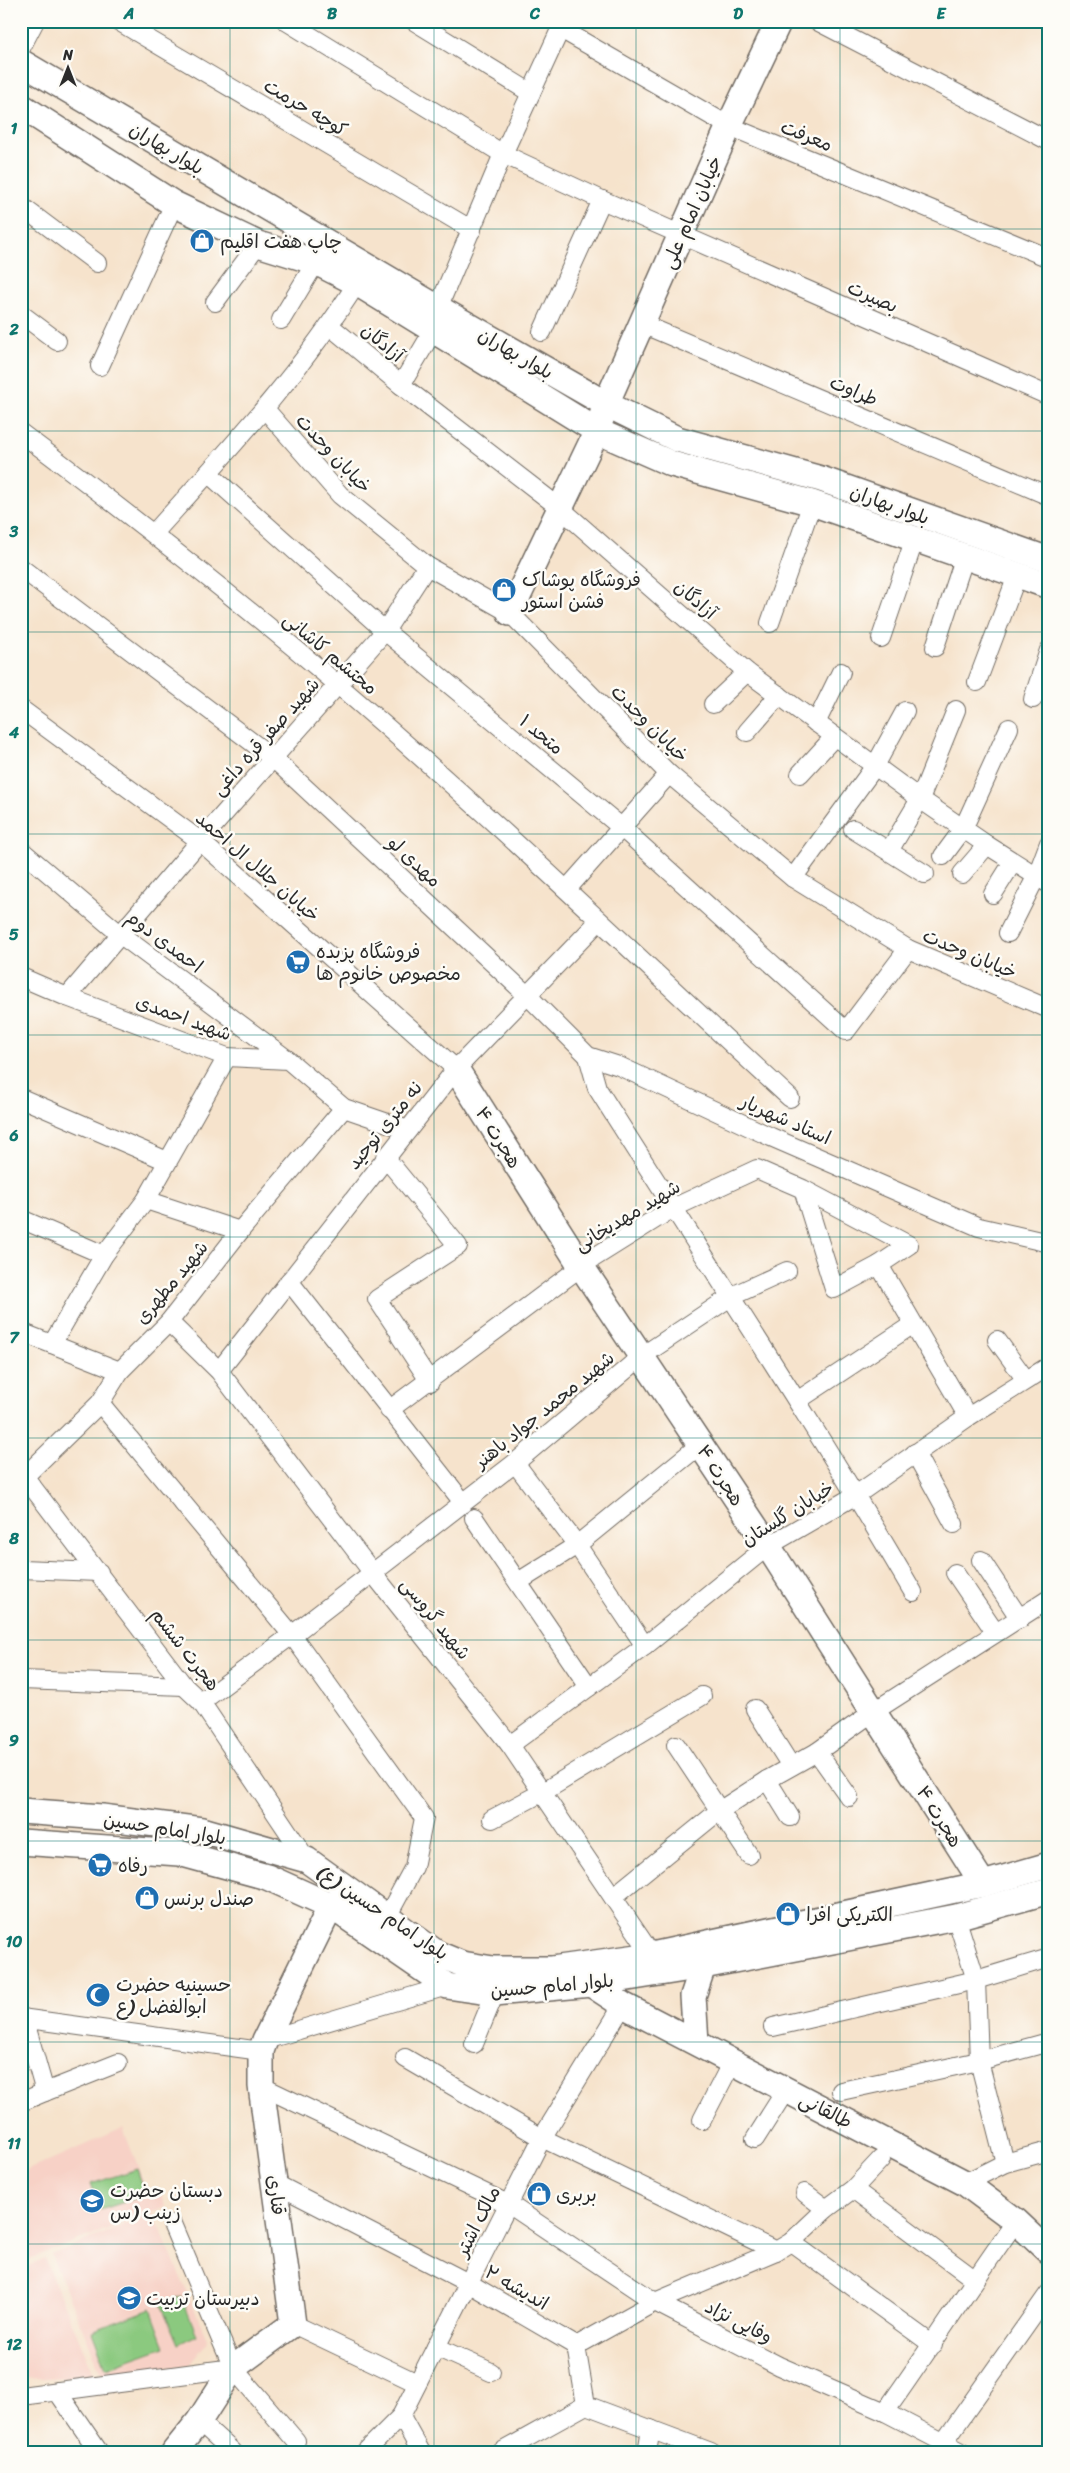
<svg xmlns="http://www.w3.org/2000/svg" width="1070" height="2473" viewBox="0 0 1070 2473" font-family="Sriracha,'Playpen Sans Arabic',sans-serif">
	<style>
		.built { fill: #f7d1c6 }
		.green { fill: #8bc97f; stroke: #5b7a55 }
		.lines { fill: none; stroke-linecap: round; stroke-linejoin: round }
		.street-casing { stroke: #726b63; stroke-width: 20 }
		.secondary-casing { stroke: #726b63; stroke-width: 28 }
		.street { stroke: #fff; stroke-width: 18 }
		.secondary { stroke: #fff; stroke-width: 25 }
		.grid { fill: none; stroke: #0f766e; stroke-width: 1; stroke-opacity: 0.55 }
		.labels { text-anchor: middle; stroke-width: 5; stroke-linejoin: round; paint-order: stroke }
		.street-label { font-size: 19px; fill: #2b2b2b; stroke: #fdfcf7 }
		.poi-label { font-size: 19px; fill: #2b2b2b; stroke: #fdfcf7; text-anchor: start }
		.neatline { fill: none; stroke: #0f766e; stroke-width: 2 }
		.grid-label { font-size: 16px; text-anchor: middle; font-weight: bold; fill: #0f766e }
	</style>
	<rect width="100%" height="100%" fill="#fdfcf7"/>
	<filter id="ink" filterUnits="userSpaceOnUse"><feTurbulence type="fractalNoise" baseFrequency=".02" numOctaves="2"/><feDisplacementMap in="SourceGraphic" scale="10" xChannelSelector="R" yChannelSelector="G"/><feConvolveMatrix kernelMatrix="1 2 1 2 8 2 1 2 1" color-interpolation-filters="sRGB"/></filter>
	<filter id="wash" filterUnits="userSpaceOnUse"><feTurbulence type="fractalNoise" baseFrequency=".0096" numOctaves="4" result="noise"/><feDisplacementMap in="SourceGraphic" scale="20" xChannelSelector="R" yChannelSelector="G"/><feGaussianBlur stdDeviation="1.12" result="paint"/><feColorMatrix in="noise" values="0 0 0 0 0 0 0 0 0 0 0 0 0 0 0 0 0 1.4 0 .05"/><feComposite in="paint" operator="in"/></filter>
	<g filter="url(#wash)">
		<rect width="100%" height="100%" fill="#f6e3cc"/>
		<g class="built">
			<polygon points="123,2128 148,2194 160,2190 166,2207 21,2262 21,2173"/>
			<polygon points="153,2213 208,2341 189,2365 103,2376 51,2255"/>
			<polygon points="44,2258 95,2376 21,2379 21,2270"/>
		</g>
		<g class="green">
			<polygon points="137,2169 146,2195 100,2210 91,2184"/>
			<polygon points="181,2296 197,2335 178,2344 161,2304"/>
			<polygon points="151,2309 165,2347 106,2368 92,2331"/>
		</g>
	</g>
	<g filter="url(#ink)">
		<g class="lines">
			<defs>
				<g id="street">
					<polyline points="118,21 472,230"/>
					<polyline points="286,21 503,154 602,200 1049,396"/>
					<polyline points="414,21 531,93"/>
					<polyline points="817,21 1049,141"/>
					<polyline points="561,29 729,126 1049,258"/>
					<polyline points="21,48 35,21"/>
					<polyline points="21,206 97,263"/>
					<polyline points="215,302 258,244"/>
					<polyline points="438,308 503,154 564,21"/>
					<polyline points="21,314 57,341"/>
					<polyline points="281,320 316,262"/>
					<polyline points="642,324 1049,496"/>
					<polyline points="330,326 401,385 560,508 747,672 920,799 987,845 1049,884"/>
					<polyline points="542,332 602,200"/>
					<polyline points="100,366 174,204"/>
					<polyline points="401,385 433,331"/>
					<polyline points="265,409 340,495 427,566 510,613 669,774 793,878 908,949 1049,1009"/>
					<path d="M21 433C129 514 235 597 337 684 493 817 640 960 790 1098"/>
					<polyline points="208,473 385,631 621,827 846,1031 908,949"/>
					<path d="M154 533C226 453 300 374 357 283"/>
					<polyline points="21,568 273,758 528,996 588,1056 619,1066 771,1137 979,1227 1049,1243"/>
					<polyline points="770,623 812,503"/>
					<polyline points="881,638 915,538"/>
					<polyline points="935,647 965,556"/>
					<polyline points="977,682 1017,576"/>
					<polyline points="1033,699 1049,650"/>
					<polyline points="713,704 747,672"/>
					<polyline points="21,709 200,841 456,1069"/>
					<polyline points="816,723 841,672"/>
					<polyline points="747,732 779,695"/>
					<polyline points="800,774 834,737"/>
					<polyline points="853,829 925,874"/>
					<polyline points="21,850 121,935 288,1060"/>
					<polyline points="889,851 920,799 956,710"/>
					<polyline points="943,856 963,829 1009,728"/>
					<polyline points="962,874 987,845"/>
					<polyline points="793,878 875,766 905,711"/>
					<polyline points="567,889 669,774"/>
					<polyline points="993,894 1013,862"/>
					<polyline points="1008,933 1037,875 1049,843"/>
					<polyline points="21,977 67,997 227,1057 288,1060 344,1108 408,1130"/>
					<polyline points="67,997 200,841 385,631 427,566"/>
					<path d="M588 1056 597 1088C703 1256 813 1420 913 1592"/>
					<polyline points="21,1098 167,1161"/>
					<polyline points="385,1157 458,1246 377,1299 397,1329"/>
					<polyline points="146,1200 240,1231"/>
					<polyline points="21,1219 104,1255"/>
					<polyline points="879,1265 968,1417"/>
					<polyline points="289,1281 462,1501"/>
					<polyline points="169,1322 219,1371 372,1572 510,1745 652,1955"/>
					<polyline points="21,1332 120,1371"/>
					<polyline points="400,1336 430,1382"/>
					<polyline points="997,1340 1026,1380"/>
					<polyline points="52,1344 104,1255 146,1200 227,1057"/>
					<polyline points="219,1371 456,1069 599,921"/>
					<polyline points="797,1401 912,1325"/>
					<polyline points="100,1403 292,1635 424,1818 414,1867 387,1917"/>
					<polyline points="389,1410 590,1260 673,1208 757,1169 803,1189 909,1245 879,1265 834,1289 803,1189"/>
					<polyline points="915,1453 954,1524"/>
					<polyline points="515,1463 577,1545 645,1646"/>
					<polyline points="21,1472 184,1686 201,1702 307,1860"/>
					<polyline points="25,1476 100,1403 120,1371 169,1322 240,1231 344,1108"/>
					<polyline points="474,1518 589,1687"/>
					<polyline points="981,1560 1020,1619"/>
					<polyline points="21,1569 99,1572"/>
					<polyline points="955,1573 995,1632"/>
					<polyline points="518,1582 577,1545 701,1444"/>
					<polyline points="21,1680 184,1686"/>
					<polyline points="201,1702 292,1635 515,1463 642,1356 732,1296 787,1271"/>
					<polyline points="755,1709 791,1766"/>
					<polyline points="510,1745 645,1646 768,1546 856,1495 968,1417 1049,1366"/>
					<polyline points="676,1745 749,1855"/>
					<polyline points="817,1752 849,1797"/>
					<polyline points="767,1780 790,1817"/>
					<polyline points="492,1819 543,1792 702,1696"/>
					<polyline points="613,1897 719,1811 767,1780 817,1752 873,1712 1049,1599"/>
					<polyline points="956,1917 976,1980 979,2061 1005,2163"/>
					<polyline points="21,2018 261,2051"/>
					<polyline points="773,2027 976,1980 1049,1958"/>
					<polyline points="265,2040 447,1986"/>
					<polyline points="474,2044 495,1993"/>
					<polyline points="405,2058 542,2138 776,2251"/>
					<polyline points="261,2086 510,2205 655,2302 779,2366 885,2412 962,2452"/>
					<polyline points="841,2091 979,2061 1049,2042"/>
					<polyline points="45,2092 118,2063"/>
					<polyline points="21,2102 45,2092 24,2018"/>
					<polyline points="702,2120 732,2062"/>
					<polyline points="755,2139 786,2090"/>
					<polyline points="965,2183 1005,2163 1049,2151"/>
					<polyline points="276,2184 470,2284 576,2346 586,2405"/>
					<polyline points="853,2189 974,2279"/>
					<polyline points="805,2193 826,2209"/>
					<polyline points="172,2224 233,2368 296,2441"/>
					<polyline points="791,2242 933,2345"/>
					<polyline points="293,2324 417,2383"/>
					<polyline points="576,2346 655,2302 776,2251 791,2242 826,2209 853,2189 881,2159"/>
					<polyline points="436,2347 491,2372"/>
					<polyline points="57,2391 99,2452"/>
					<polyline points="21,2396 233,2368"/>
					<polyline points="586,2405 711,2452"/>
					<path d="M885 2412C930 2349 971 2284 1016 2221"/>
					<polyline points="401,2416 421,2452"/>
					<polyline points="199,2421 233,2452"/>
					<polyline points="944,2442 1049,2293"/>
					<polyline points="365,2452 401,2416 542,2138 623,2005"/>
					<polyline points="501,2452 586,2405"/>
					<polyline points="647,2452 651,2429"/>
				</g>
				<g id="secondary">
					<polyline points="21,62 438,308 606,404 677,439 821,479 1049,560"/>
					<polyline points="21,106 174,204 258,244 316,262 357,283 597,431 672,464 812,503 1049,586"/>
					<polyline points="510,613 597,431 606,404 729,126 779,21"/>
					<polyline points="456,1069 581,1266 768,1546 983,1884"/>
					<polyline points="21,1811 102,1817 202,1830 307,1860 438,1954 462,1964 493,1969 552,1969 652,1955 983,1884 1049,1865"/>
					<polyline points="21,1842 179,1853 267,1877 331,1906 447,1986 495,1993 591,1984 703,1966 956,1917 1049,1891"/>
					<polyline points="591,1984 623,2005 965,2183 1016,2221 1049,2252"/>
					<polyline points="696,2042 693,1996 703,1966"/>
					<polyline points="174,2452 199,2421 233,2368 293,2324 261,2086 261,2051 265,2040 331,1906"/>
				</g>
			</defs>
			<use href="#street" class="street-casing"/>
			<use href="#secondary" class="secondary-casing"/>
			<use href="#street" class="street"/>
			<use href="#secondary" class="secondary"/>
		</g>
	</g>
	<path class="grid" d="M230 21V2452M434 21V2452M636 21V2452M840 21V2452M21 229H1049M21 431H1049M21 632H1049M21 834H1049M21 1035H1049M21 1237H1049M21 1438H1049M21 1640H1049M21 1841H1049M21 2042H1049M21 2244H1049"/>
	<defs>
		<symbol id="shop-disc" viewBox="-11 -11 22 22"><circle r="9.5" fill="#1f6fb2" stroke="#fdfcf7"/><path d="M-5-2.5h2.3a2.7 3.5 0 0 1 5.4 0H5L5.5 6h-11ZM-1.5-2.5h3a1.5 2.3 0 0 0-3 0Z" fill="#fff"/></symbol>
		<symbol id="supermarket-disc" viewBox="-11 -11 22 22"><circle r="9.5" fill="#1f6fb2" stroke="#fdfcf7"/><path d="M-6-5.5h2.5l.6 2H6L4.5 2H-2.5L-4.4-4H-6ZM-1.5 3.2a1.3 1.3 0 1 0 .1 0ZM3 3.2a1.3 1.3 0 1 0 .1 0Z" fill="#fff"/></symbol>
		<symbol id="mosque-disc" viewBox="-11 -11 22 22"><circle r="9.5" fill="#1f6fb2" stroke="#fdfcf7"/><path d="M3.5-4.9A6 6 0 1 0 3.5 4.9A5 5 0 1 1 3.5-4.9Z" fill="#fff"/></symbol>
		<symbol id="school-disc" viewBox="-11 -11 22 22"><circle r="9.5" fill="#1f6fb2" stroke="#fdfcf7"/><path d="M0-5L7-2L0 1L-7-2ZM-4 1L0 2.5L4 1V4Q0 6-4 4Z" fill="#fff"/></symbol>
	</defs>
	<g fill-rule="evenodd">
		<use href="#shop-disc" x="188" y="227" width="28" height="28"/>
		<use href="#shop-disc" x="490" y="576" width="28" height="28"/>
		<use href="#supermarket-disc" x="284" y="948" width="28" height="28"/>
		<use href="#supermarket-disc" x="86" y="1851" width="28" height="28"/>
		<use href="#shop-disc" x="133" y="1884" width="28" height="28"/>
		<use href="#shop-disc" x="774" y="1900" width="28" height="28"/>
		<use href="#mosque-disc" x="84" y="1981" width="28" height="28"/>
		<use href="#shop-disc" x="525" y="2180" width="28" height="28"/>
		<use href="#school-disc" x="78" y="2187" width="28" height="28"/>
		<use href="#school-disc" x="115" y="2284" width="28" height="28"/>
	</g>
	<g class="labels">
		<g class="street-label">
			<text transform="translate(306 107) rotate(31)" y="7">کوچه حرمت</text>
			<text transform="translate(807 135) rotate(22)" y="7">معرفت</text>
			<text transform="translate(167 148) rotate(31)" y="7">بلوار بهاران</text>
			<text transform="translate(691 212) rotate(-66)" y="7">خیابان امام علی</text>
			<text transform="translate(873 296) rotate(24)" y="7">بصیرت</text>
			<text transform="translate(383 342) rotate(40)" y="7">آزادگان</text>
			<text transform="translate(516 353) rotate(30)" y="7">بلوار بهاران</text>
			<text transform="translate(854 390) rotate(23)" y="7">طراوت</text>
			<text transform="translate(334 453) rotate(47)" y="7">خیابان وحدت</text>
			<text transform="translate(890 504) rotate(20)" y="7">بلوار بهاران</text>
			<text transform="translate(696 599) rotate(41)" y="7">آزادگان</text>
			<text transform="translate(331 653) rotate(40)" y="7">محتشم کاشانی</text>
			<text transform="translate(650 723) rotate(45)" y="7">خیابان وحدت</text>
			<text transform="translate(542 734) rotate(40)" y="7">متحد ۱</text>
			<text transform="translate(265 736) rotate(-48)" y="7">شهید صفر قره داغی</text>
			<text transform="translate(415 861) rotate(43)" y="7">مهدی لو</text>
			<text transform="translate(258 866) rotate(41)" y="7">خیابان جلال ال احمد</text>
			<text transform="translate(165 941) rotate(37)" y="7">احمدی دوم</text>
			<text transform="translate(970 953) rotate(23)" y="7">خیابان وحدت</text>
			<text transform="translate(184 1017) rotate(20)" y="7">شهید احمدی</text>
			<text transform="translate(786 1119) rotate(24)" y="7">استاد شهریار</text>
			<text transform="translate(384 1125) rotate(-51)" y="7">نه متری توحید</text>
			<text transform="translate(499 1137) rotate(58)" y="7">هجرت ۴</text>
			<text transform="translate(627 1215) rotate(-31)" y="7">شهید مهدیخانی</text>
			<text transform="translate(171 1282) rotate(-50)" y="7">شهید مطهری</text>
			<text transform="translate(544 1409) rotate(-39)" y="7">شهید محمد جواد باهنر</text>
			<text transform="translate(721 1475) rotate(57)" y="7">هجرت ۴</text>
			<text transform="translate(787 1513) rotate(-32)" y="7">خیابان گلستان</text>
			<text transform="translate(436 1618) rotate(51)" y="7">شهید گروسی</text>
			<text transform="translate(186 1649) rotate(52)" y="7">هجرت ششم</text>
			<text transform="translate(940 1816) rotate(58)" y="7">هجرت ۴</text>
			<text transform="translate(165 1828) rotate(9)" y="7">بلوار امام حسین</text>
			<text transform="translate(383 1912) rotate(34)" y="7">بلوار امام حسین (ع)</text>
			<text transform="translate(552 1985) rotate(-5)" y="7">بلوار امام حسین</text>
			<text transform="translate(826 2110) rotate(27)" y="7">طالقانی</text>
			<text transform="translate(277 2195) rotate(83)" y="7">قناری</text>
			<text transform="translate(477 2221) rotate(-63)" y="7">مالک اشتر</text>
			<text transform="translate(517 2287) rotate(30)" y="7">اندیشه ۲</text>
			<text transform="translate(739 2321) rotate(27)" y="7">وفایی نژاد</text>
		</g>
		<g class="poi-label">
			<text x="220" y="248">چاپ هفت اقلیم</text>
			<text x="522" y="586">فروشگاه پوشاک<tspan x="522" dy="22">فشن استور</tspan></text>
			<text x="316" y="958">فروشگاه پزبده<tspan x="316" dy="22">مخصوص خانوم ها</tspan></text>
			<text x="118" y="1872">رفاه</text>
			<text x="164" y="1905">صندل برنس</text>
			<text x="806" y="1921">الکتریکی افرا</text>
			<text x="116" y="1991">حسینیه حضرت<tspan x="116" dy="22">ابوالفضل (ع</tspan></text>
			<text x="110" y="2197">دبستان حضرت<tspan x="110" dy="22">زینب (س</tspan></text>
			<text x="556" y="2201">بربری</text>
			<text x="146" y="2305">دبیرستان تربیت</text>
		</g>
	</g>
	<rect width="1070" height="2473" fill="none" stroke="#fdfcf7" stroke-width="55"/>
	<g transform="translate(68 68)" stroke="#fdfcf7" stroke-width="4" paint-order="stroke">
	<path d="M0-4L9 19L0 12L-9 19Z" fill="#2b2b2b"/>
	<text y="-8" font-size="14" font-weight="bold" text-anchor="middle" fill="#2b2b2b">N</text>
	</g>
	<rect x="28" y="28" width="1014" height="2418" class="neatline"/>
	<g class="grid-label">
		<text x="129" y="19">A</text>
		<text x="332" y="19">B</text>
		<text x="535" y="19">C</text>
		<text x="738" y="19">D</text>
		<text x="941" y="19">E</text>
		<text x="14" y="134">1</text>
		<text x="14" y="335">2</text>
		<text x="14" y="537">3</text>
		<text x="14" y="738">4</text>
		<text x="14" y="940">5</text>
		<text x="14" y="1141">6</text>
		<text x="14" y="1343">7</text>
		<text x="14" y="1544">8</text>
		<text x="14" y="1746">9</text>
		<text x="14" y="1947">10</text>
		<text x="14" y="2149">11</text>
		<text x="14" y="2350">12</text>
	</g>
</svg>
